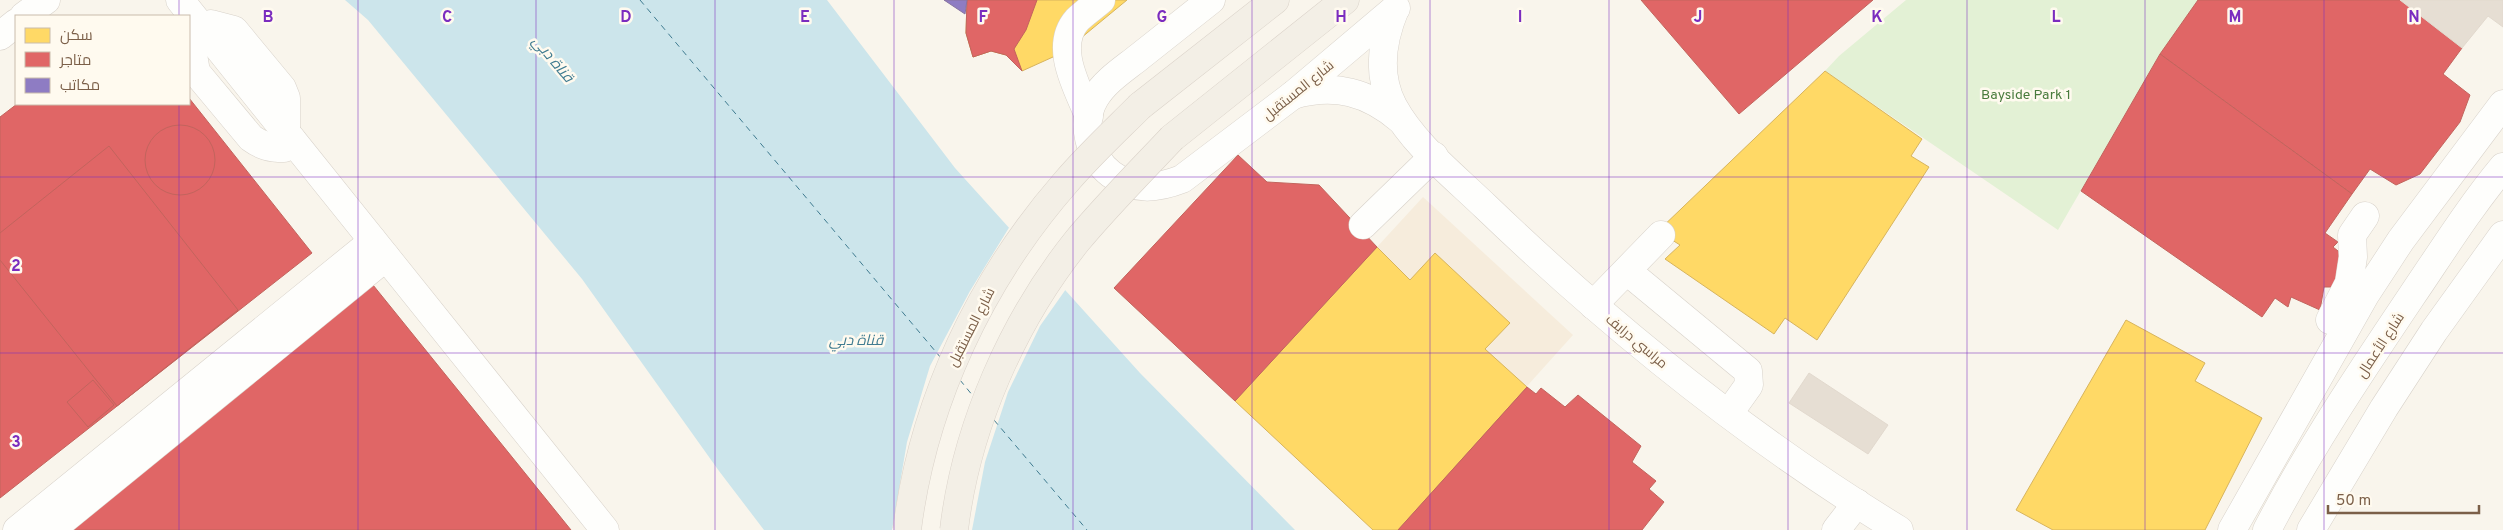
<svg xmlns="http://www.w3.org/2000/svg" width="2503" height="530" viewBox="0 0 2503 530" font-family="Overpass,Cairo,sans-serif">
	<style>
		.residential { fill: #f6ecdc }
		.green { fill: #e3f1d5 }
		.water { fill: #cce5eb }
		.pier { fill: #f9f5ec }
		.homes { fill: #ffd966; stroke: #d7b45d }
		.shops { fill: #e06666; stroke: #c2645d }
		.offices { fill: #8e7cc3; stroke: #88739e }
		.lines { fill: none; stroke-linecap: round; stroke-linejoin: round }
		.ferry { stroke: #3f7b90; stroke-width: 1; stroke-dasharray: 6 5; stroke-linecap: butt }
		.building { fill: #e6ded3; stroke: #e2d9ce }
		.minor-casing { stroke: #d8d2ca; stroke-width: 29 }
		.major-casing { stroke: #dad2c9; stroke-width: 29 }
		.minor { stroke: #fefefc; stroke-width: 28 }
		.major { stroke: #f3efe6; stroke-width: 28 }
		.major-bridge-casing { stroke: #dad2c9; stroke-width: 29; stroke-linecap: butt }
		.major-bridge { stroke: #f3efe6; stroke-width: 28 }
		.grid { fill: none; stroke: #7b2cbf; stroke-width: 1; stroke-opacity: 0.55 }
		.labels { text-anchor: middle; stroke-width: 5; stroke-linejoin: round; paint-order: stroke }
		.street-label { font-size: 14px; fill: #7b5f48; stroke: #fffaef }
		.park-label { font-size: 14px; fill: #497b3c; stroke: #fffaef }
		.water-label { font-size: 15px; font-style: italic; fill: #3f7b90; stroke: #fffaef }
		.grid-label { font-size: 16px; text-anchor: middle; font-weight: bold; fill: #7b2cbf; stroke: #fffaef; stroke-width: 5; stroke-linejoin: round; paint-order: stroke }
	</style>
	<rect width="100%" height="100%" fill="#f9f5ec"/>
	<polygon class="residential" points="1423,197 1573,335 1398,530 1377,247"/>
	<polygon class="green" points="1906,0 2198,0 2160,54 2058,230 1825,71 1839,56"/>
	<polygon class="water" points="345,0 827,0 955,168 1140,373 1295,530 764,530 719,471 582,279 368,20"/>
	<polygon class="pier" points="1010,226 1066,289 1040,326 1008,392 985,462 972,530 892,530 907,442 930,366 970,291"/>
	<g class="homes">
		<polygon points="967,0 1127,0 1064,52 1022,71 1006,55 991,51 973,57 966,33"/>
		<polygon points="1825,71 1922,139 1911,156 1929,167 1817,340 1785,318 1774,334 1665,259 1680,245 1658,231"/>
		<polygon points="1377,247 1410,280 1435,253 1510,323 1485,349 1527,387 1398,530 1373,530 1235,401"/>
		<polygon points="2126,320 2205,363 2195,381 2262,418 2205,530 2053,530 2016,510"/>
	</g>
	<g class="shops">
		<polygon points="967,0 1037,0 1026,30 1014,49 1022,71 1006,55 991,51 973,57 966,33"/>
		<polygon points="1641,0 1873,0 1739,114"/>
		<polygon points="2198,0 2400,0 2462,48 2443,74 2470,95 2460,122 2420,174 2396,185 2370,169 2352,194 2160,54"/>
		<polygon points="2160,54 2352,194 2325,233 2338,242 2333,247 2353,263 2342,287 2324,287 2320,310 2291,297 2288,307 2275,298 2262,317 2081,191"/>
		<polygon points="189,98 312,253 0,498 0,117 17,104 189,104"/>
		<circle cx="180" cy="160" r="35"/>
		<polygon points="109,146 238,310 117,406 0,260 0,233"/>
		<polygon points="1238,155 1267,182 1319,185 1377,247 1235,401 1114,288"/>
		<polygon points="373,285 571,530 67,530"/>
		<polygon points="93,380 114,405 88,427 67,402"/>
		<polygon points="1527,387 1536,394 1541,388 1565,407 1578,395 1641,446 1632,462 1656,481 1649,489 1664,502 1642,530 1398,530"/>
	</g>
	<polygon class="offices" points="944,0 967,0 965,14"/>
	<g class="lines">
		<g class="ferry">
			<polyline points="640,0 941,358"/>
			<polyline points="960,380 973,396"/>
			<polyline points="994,420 1087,530"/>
		</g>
	</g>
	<g class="building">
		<polygon points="2400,0 2503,0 2503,27 2488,16 2462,48"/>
		<polygon points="1809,373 1888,425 1868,454 1789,403"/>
	</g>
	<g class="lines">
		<defs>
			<g id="minor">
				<polyline points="180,0 605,530"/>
				<path d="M1211 0C1187 19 1163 38 1139 57 1124 69 1105 81 1095 98 1080 123 1089 157 1111 174 1134 191 1156 189 1182 179L1293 95 1396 8"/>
				<path d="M1395 9C1382 40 1377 75 1393 106 1414 145 1454 176 1486 207 1612 328 1750 439 1899 530"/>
				<polyline points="24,16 46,0"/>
				<path d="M193 18 194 27 190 37 196 72 251 138C262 146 270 148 284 148L292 140"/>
				<polyline points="201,28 211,24 234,30 282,88 286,98 286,134"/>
				<polyline points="0,36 16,23"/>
				<path d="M1293 95C1335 83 1368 92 1401 120"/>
				<path d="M1089 116C1078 89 1053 47 1077 20 1084 13 1093 7 1101 0"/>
				<polyline points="1363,225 1434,156"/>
				<polyline points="1627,271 1748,371 1749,385 1729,413"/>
				<polyline points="1593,305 1661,235"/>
				<polyline points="2330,320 2349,283 2353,257 2352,235 2365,216"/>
				<polyline points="17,530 373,241"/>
				<polyline points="51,530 386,257"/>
				<polyline points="1836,530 1857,503"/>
				<polyline points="2232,530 2365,295 2401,240 2503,104"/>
				<path d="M2267 530C2309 449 2360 373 2411 297 2441 253 2469 208 2503 167"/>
				<polyline points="2311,530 2384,408 2434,331 2503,235"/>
			</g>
			<g id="major">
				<polyline points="1140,106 1275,0"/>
				<polyline points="1172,138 1345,0"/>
			</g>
		</defs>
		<use href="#minor" class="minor-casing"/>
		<use href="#major" class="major-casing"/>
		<use href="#minor" class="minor"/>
		<use href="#major" class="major"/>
		<defs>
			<g id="major-bridge">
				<path d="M907 530C923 402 981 279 1066 182 1089 155 1115 131 1140 106"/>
				<path d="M954 530C966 427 1013 321 1077 241 1107 205 1140 172 1172 138"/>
			</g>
		</defs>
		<use href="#major-bridge" class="major-bridge-casing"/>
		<use href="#major-bridge" class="major-bridge"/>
	</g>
	<path class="grid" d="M179 0V16M358 0V530M536 0V530M715 0V530M894 0V530M1073 0V530M1252 0V530M1430 0V530M1609 0V530M1788 0V530M1967 0V530M2145 0V530M2324 0V530M179 104V530M0 177H2503M0 353H2503"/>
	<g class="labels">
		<g class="street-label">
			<text transform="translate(1298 90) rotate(-39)" y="5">شارع المستقبل</text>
			<text transform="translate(971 327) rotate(-63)" y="5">شارع المستقبل</text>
			<text transform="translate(1637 341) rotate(40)" y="5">مراسي درايف</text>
			<text transform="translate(2380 345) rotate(-57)" y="5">شارع الأعمال</text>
		</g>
		<g class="park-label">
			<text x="2026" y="99">Bayside Park 1</text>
		</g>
		<g class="water-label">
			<text transform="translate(553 59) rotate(50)" y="5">قناة دبي</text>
			<text x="856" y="345">قناة دبي</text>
		</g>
	</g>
	<g class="grid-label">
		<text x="268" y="22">B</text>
		<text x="447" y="22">C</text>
		<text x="626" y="22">D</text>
		<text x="805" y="22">E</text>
		<text x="983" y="22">F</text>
		<text x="1162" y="22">G</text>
		<text x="1341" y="22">H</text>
		<text x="1520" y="22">I</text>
		<text x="1698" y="22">J</text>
		<text x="1877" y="22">K</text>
		<text x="2056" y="22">L</text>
		<text x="2235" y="22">M</text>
		<text x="2414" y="22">N</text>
		<text x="16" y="271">2</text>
		<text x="16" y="447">3</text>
	</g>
	<rect x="15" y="15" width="175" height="90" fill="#fffaef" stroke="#cabcac"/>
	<rect x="25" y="28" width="25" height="15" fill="#ffd966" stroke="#cabcac"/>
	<text x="60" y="40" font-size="15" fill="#7b5f48">سكن</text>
	<rect x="25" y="52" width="25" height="15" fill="#e06666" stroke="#cabcac"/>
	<text x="60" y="65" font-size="15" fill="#7b5f48">متاجر</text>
	<rect x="25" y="78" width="25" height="15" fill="#8e7cc3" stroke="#cabcac"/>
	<text x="60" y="90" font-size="15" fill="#7b5f48">مكاتب</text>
	<path d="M2328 505v8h151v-8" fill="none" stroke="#7b5f48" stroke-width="2.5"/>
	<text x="2336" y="505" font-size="15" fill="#7b5f48" stroke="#fffaef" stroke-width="4" paint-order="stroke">50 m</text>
</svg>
